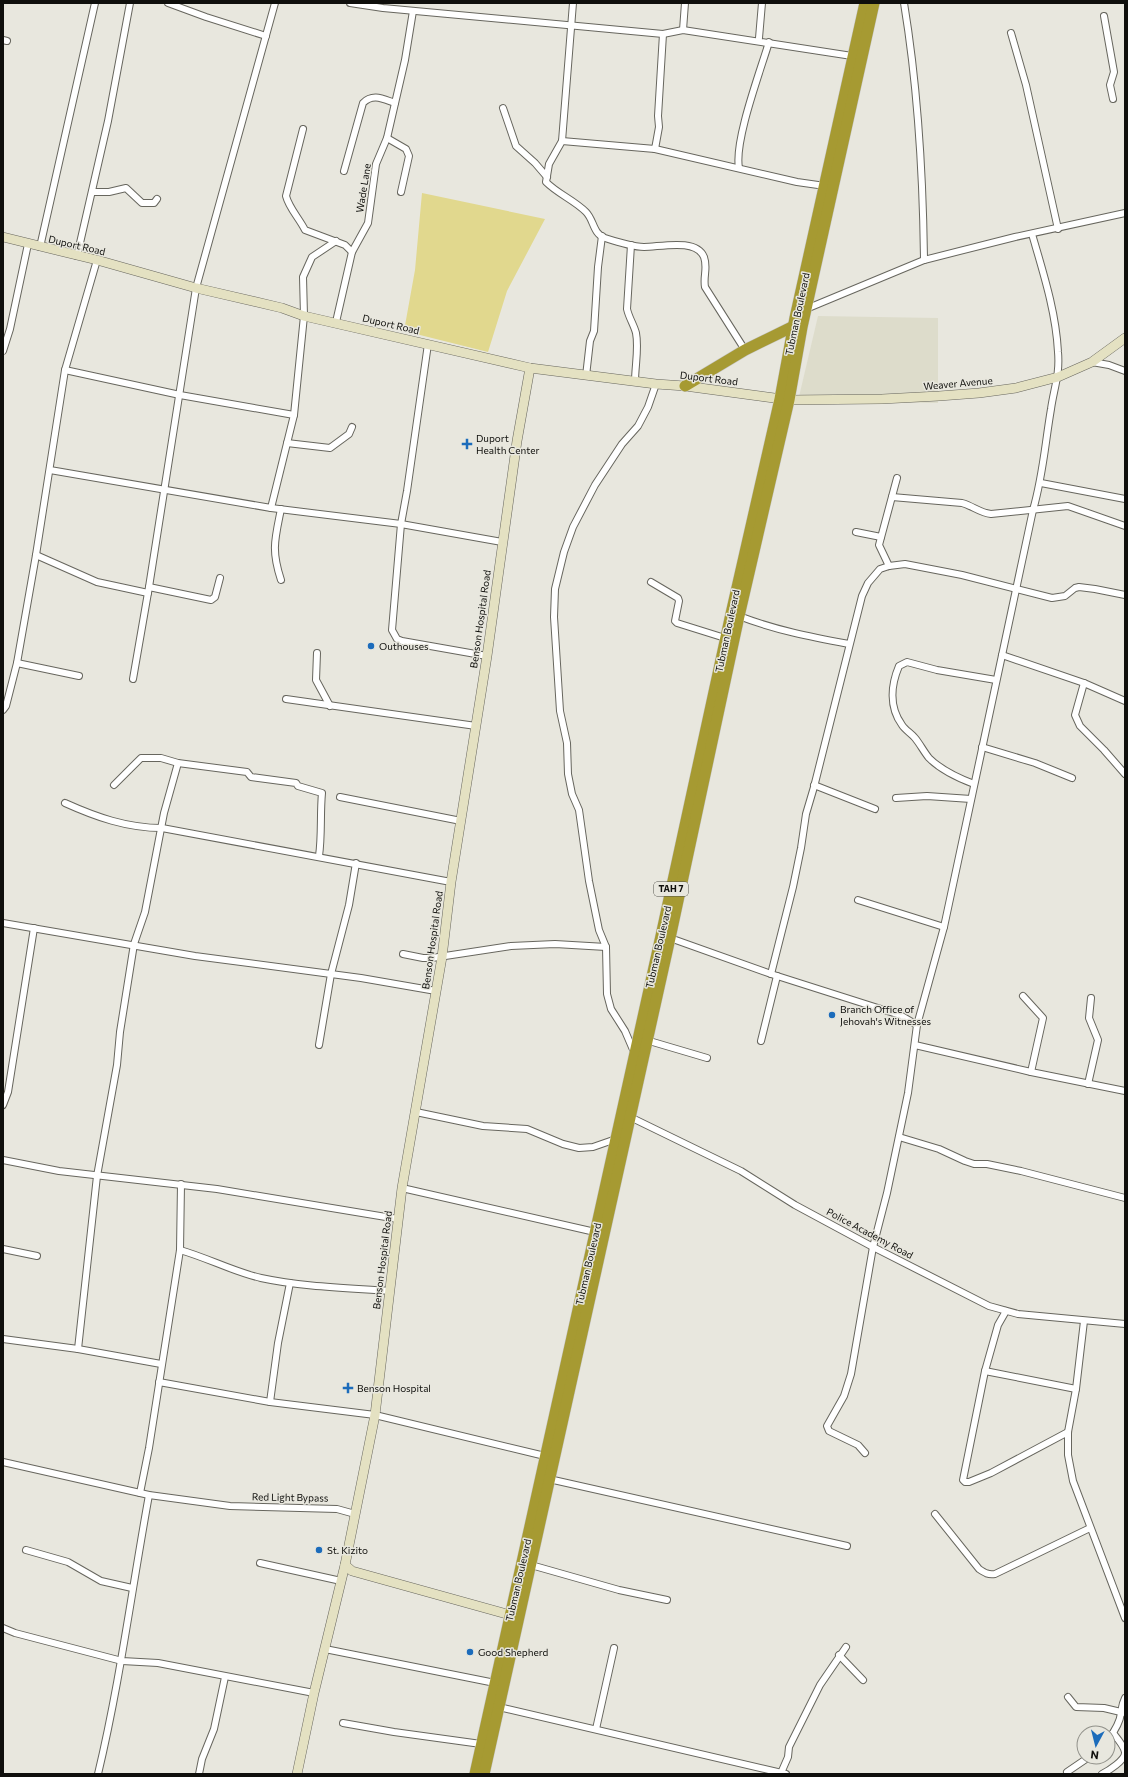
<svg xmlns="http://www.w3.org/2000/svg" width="1128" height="1777" viewBox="0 0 1128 1777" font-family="Commissioner,sans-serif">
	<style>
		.built { fill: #dddccb }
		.green { fill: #e1d88e }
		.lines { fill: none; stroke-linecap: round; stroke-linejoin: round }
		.street-casing { stroke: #67665e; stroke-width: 8 }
		.secondary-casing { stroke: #67665e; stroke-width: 10 }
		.highway-casing { stroke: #c5c5c5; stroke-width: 12 }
		.street { stroke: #fff; stroke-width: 6 }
		.secondary { stroke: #e4e1c2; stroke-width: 9 }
		.highway { stroke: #a69a32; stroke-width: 11 }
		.poi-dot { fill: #1c6cbb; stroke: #e8e7de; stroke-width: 1.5 }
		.labels { text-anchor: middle; stroke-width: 3; stroke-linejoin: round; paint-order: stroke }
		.shield { fill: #e8e7de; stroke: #50504b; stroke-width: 1 }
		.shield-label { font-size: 9px; font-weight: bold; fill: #0f0f0c }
		.street-label { font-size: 10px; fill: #0f0f0c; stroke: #e8e7de }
		.poi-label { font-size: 10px; fill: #0f0f0c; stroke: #e8e7de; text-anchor: start }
	</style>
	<rect width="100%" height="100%" fill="#e8e7de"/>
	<polygon class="built" points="818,316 938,318 938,403 798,401"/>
	<polygon class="green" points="422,193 545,219 507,291 488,352 404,331 415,270"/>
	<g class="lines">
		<defs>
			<g id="street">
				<polyline points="168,3 206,17 266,36"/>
				<polyline points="350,3 383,8 663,34 683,30 852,56"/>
				<path d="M573 3 562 141 549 164 546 182C558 194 574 200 586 212 594 220 593 234 605 238 614 241 635 247 644 247 660 247 696 238 704 257 708 268 703 276 705 287L745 350"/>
				<path d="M904 3C918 88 923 174 924 260"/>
				<polyline points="1104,16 1114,72 1110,85 1113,99"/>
				<polyline points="683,30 685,3"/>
				<polyline points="1011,33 1026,85 1058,229"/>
				<polyline points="759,38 762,3"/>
				<polyline points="3,40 7,41"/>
				<polyline points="503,108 516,146 535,163 547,177"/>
				<path d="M303 129 286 196C289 208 299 218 305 230L345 245 352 252"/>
				<polyline points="387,138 406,149 409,156 401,192"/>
				<polyline points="562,141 655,149 659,127 658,116 663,34"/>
				<polyline points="655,149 797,182 825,186"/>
				<path d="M739 168C734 141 760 72 769 42"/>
				<path d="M344 171 363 103C373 93 383 99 395 103"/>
				<polyline points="92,192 109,192 126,188 142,203 154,203 157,199"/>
				<path d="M631 245 627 309C629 318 634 325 636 333 639 348 635 366 635 382"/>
				<polyline points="40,247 95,3"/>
				<polyline points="77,256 108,121 130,3"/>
				<polyline points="806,309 924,260 1015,237 1125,213"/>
				<polyline points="336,322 352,252 368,223 376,164 387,138 405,60 413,11"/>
				<polyline points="428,344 407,491 401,524 392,630 397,639 402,641 487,656"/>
				<polyline points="3,351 10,329 28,244"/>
				<polyline points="1092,362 1109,365 1125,371"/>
				<polyline points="65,370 180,395 294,415"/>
				<polyline points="586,376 590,341 594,331 598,267 602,236"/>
				<polyline points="287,443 330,448 349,434 352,427"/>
				<polyline points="50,470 271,508 294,415 304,316 303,277 312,257 336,241"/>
				<polyline points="1041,483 1125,499"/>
				<path d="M892 497 962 503C973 506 980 513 991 514L1068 506 1125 526"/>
				<polyline points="271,508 401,524 502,542"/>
				<polyline points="856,532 881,537"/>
				<polyline points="36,555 97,582 148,593"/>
				<polyline points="889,566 879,545 897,478"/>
				<path d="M281 580C271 550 275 539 281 509"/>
				<polyline points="651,582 678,598 679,601 675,621 677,623 725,638"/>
				<polyline points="149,587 211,600 215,597 220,578"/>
				<path d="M739 616C775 630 811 637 849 644"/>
				<polyline points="317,653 316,680 330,706"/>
				<polyline points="1002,655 1084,683 1125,701"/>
				<polyline points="17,663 79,676"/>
				<polyline points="133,679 149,587 196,288 275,3"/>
				<polyline points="1084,683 1075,715 1080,726 1104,750 1125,774"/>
				<polyline points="286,699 476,726"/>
				<polyline points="3,710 6,706 17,663 36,555 65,370 97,260"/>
				<polyline points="982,747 1035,763 1072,778"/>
				<path d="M974 784C958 778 941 770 929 758 924 752 920 744 915 738 911 733 905 730 902 725 889 707 891 685 899 666L907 662 937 670 996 680"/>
				<path d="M114 785 141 758H161L178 763 247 772 251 777 296 783 298 786 322 793C320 814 322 835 319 856"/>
				<polyline points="814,785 875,809"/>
				<polyline points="340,797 461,821"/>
				<polyline points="896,798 927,796 971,799"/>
				<path d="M65 803C96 817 127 828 162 828L451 882"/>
				<polyline points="858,900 944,927"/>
				<polyline points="3,923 195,956 361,978 436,991"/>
				<polyline points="670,938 771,974 900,1015 917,1025"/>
				<polyline points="403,954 423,958 432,958 511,946 555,944 606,947"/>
				<polyline points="771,974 793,887 801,848 806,814 814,787 862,596 868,583 880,569 889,566 905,564 962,575 1052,598 1065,596 1075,588 1079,587 1095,589 1125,595"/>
				<polyline points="1023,996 1043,1018 1031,1072"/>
				<polyline points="646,1040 707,1058"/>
				<polyline points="761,1041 777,976"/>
				<polyline points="319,1045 331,974 349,905 356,863"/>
				<polyline points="915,1045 1031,1072 1125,1091"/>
				<polyline points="634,1052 625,1031 611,1009 607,994 606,947 599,930 589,881 579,810 572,794 568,774 567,743 560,711 554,617 555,589 564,552 573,527 595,485 622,444 638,426 648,407 656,384"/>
				<polyline points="1088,1084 1098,1040 1089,1018 1091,998"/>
				<polyline points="3,1105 8,1092 34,928"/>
				<polyline points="416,1112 483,1126 527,1129 563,1144 579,1148 593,1147 616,1139"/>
				<polyline points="628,1116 741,1171 795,1205 873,1247 989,1306 1018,1314 1125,1324"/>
				<polyline points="899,1137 939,1149 965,1161 974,1164 987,1164 1021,1171 1125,1198"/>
				<polyline points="3,1160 59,1171 217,1189 398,1219"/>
				<polyline points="402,1188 595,1232"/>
				<polyline points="3,1249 37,1256"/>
				<path d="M180 1250C208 1258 234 1272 261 1278 303 1287 347 1288 389 1291"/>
				<polyline points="1006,1311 998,1325 985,1371 963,1480 965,1482 969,1482 991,1473 1068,1432"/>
				<polyline points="1084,1321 1076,1389 1068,1432 1068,1455 1073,1481 1125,1618"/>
				<polyline points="3,1339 78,1349 161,1364"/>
				<polyline points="78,1349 97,1176 117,1065 120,1032 134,944 145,912 164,813 178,763"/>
				<polyline points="985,1371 1076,1389"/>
				<polyline points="159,1382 270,1402 375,1415 545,1456"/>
				<polyline points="270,1402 278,1343 290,1283"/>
				<path d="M865 1453 858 1445 829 1431 827 1426 844 1396 851 1374 873 1247 887 1193 908 1093 917 1025 944 927 1033 510C1043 476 1045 444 1051 409 1054 388 1060 374 1058 352 1056 312 1043 272 1032 234"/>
				<polyline points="3,1462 149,1495 230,1506 337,1509 355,1514"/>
				<polyline points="549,1479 847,1546"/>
				<polyline points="140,1493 149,1448 180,1250 181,1184"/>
				<path d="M935 1514 979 1569C985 1573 988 1575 995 1574L1090 1528"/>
				<polyline points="26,1550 68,1562 101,1581 132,1588"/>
				<polyline points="260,1563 341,1581"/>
				<polyline points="531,1565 619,1590 667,1600"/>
				<polyline points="3,1628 15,1633 122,1661 158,1663 314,1693"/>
				<polyline points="325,1649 495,1683"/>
				<polyline points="839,1655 863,1680"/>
				<polyline points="1068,1697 1076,1707 1104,1708 1125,1713"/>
				<polyline points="499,1707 786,1774"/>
				<polyline points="343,1723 394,1732 481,1744"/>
				<polyline points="596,1729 614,1648"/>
				<path d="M1108 1740C1114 1732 1120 1723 1121 1713 1122 1707 1122 1704 1125 1698"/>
				<polyline points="1067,1772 1089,1757"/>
				<polyline points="781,1773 788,1757 789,1747 820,1685 846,1647"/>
				<path d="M98 1774C120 1682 132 1588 149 1495"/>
				<polyline points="199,1774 202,1759 214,1729 225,1677"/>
				<path d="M1102 1774C1108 1771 1126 1760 1125 1752 1124 1746 1117 1738 1113 1733"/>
			</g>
			<g id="secondary">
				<polyline points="3,237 97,260 196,288 282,308 304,316 530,368 656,384 685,386 789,400 882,399 939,396 979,393 1016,388 1058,377 1092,362 1125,338"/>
				<polyline points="510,1615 352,1571 345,1565 375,1415 402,1188 442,957 451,882 487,656 517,441 530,368"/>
				<polyline points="297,1774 314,1693 345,1565"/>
			</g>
			<g id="highway">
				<polyline points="685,386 745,350 794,326"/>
				<polyline points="475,1774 661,936 731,614 780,399 795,318 865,3"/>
				<polyline points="484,1774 670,938 739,616 789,400 802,327 874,3"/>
			</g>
		</defs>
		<use href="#street" class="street-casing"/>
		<use href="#secondary" class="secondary-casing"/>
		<use href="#highway" class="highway-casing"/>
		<use href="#street" class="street"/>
		<use href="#secondary" class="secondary"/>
		<use href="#highway" class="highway"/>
	</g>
	<g class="poi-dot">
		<path d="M465 438h4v4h4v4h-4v4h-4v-4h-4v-4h4z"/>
		<circle cx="371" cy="646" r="4"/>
		<circle cx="832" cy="1015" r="4"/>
		<path d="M346 1382h4v4h4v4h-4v4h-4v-4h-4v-4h4z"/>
		<circle cx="319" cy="1550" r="4"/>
		<circle cx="470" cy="1652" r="4"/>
	</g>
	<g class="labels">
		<rect class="shield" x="654" y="882" width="34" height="14" rx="3"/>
		<g class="shield-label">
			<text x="671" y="892">TAH 7</text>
		</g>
		<g class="street-label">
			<text transform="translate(363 188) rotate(-81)" y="4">Wade Lane</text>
			<text transform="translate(77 245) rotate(13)" y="4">Duport Road</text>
			<text transform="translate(797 314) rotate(-78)" y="4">Tubman Boulevard</text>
			<text transform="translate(391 324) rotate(13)" y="4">Duport Road</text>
			<text transform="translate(709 378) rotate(7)" y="4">Duport Road</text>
			<text transform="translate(958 383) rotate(-5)" y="4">Weaver Avenue</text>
			<text transform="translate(480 619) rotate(-82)" y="4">Benson Hospital Road</text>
			<text transform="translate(727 631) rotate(-78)" y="4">Tubman Boulevard</text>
			<text transform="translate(432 940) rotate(-82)" y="4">Benson Hospital Road</text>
			<text transform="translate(658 947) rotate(-77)" y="4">Tubman Boulevard</text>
			<text transform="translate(870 1233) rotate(28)" y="4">Police Academy Road</text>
			<text transform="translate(382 1260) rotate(-83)" y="4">Benson Hospital Road</text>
			<text transform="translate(588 1264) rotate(-77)" y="4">Tubman Boulevard</text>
			<text transform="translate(290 1497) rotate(1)" y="4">Red Light Bypass</text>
			<text transform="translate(518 1580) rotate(-77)" y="4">Tubman Boulevard</text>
		</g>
		<g class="poi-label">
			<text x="476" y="442">Duport<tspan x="476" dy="12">Health Center</tspan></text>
			<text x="379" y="650">Outhouses</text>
			<text x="840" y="1013">Branch Office of<tspan x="840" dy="12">Jehovah's Witnesses</tspan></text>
			<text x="357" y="1392">Benson Hospital</text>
			<text x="327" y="1554">St. Kizito</text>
			<text x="478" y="1656">Good Shepherd</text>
		</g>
	</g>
	<rect width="1128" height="1777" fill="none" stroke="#0f0f0c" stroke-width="8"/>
	<g transform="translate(1096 1745) rotate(187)"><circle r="19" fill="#e8e7de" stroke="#91918a"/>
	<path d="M0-3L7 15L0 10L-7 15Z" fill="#1c6cbb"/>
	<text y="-6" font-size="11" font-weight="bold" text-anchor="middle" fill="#0f0f0c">N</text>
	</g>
</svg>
